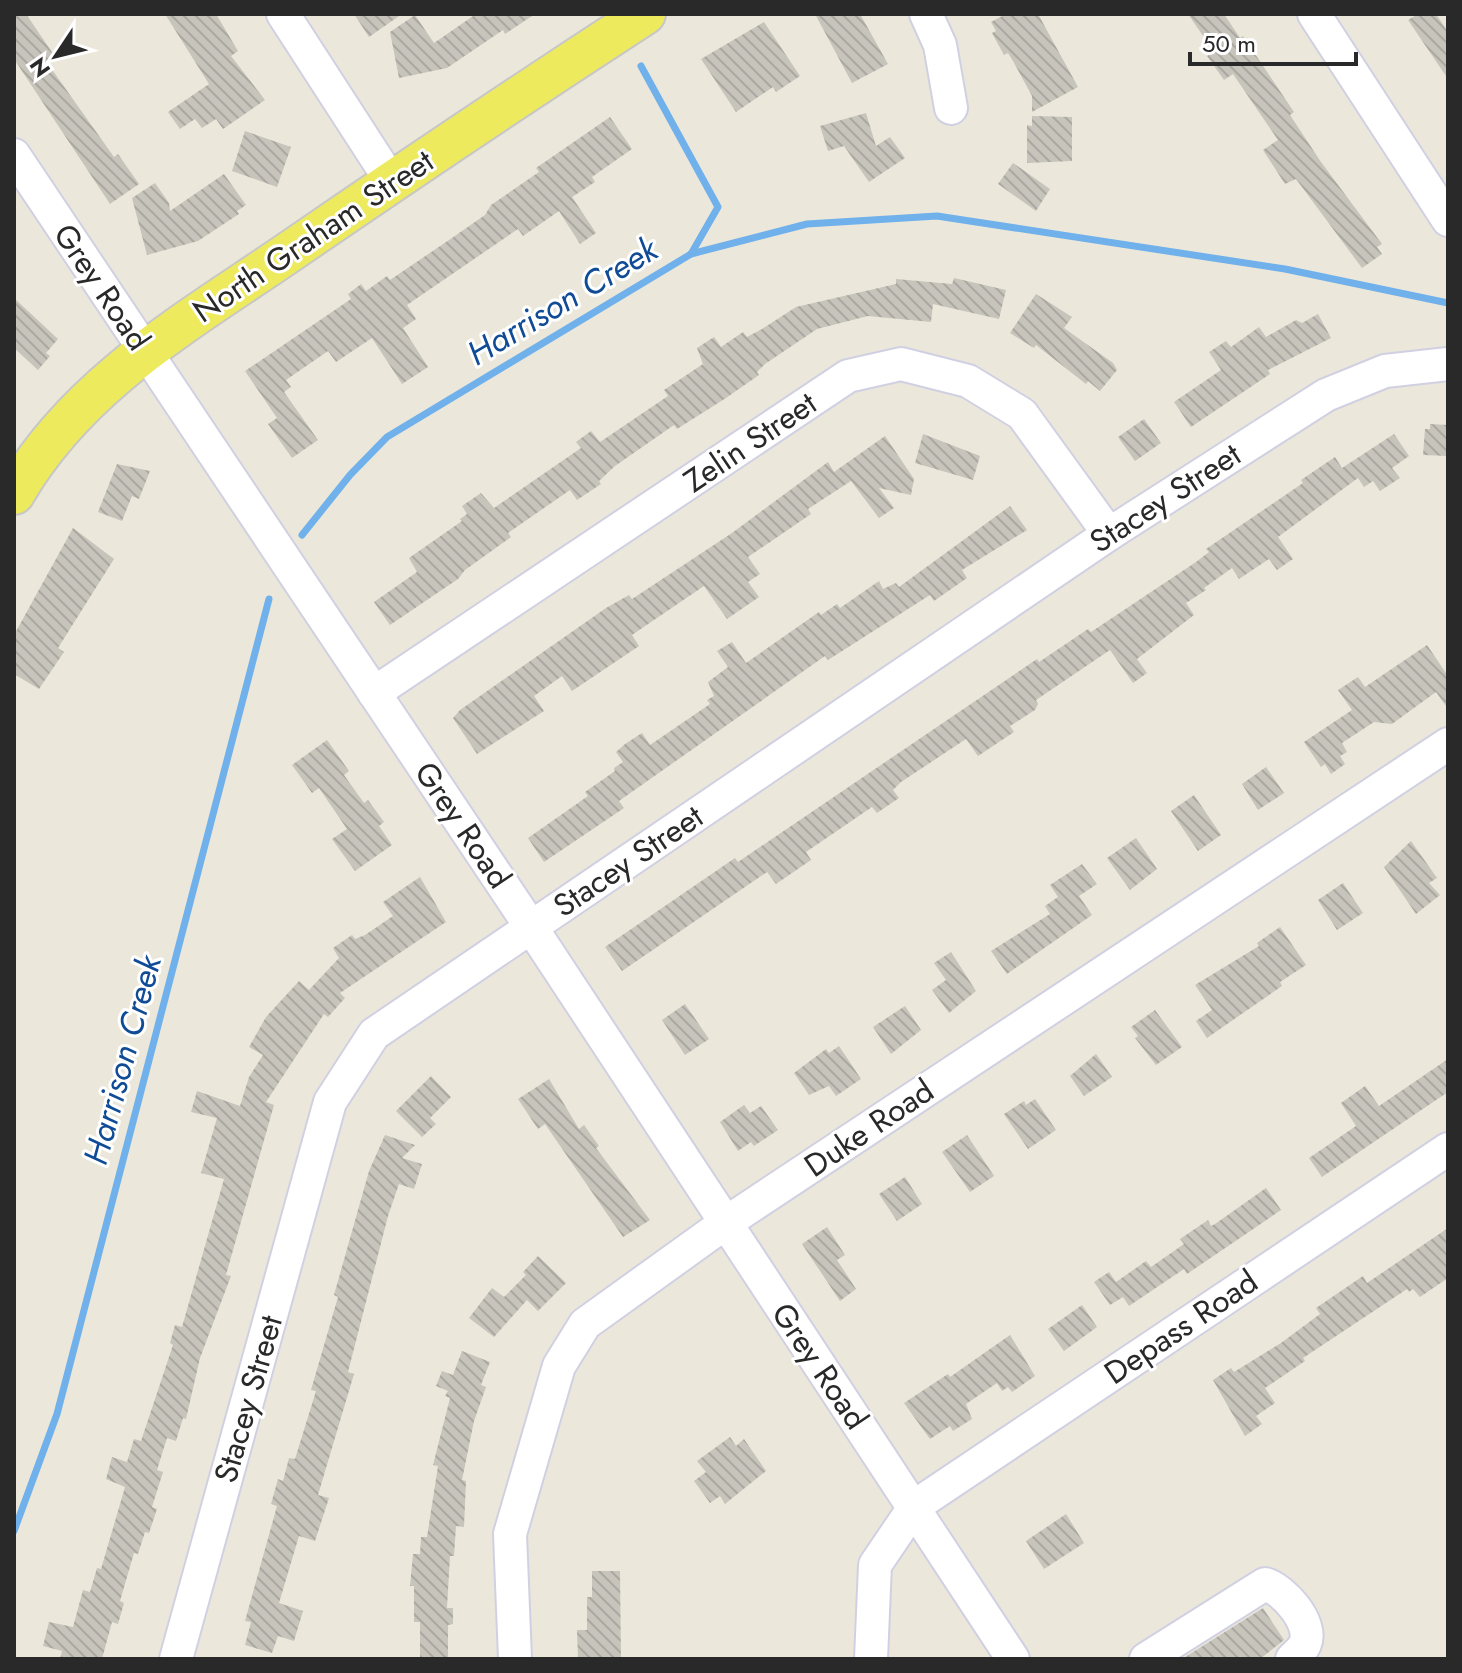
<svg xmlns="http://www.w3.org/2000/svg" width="1462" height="1673" viewBox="0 0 1462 1673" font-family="Jost,sans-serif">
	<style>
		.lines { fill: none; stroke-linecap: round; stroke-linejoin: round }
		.stream { stroke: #70b0eb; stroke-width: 7 }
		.building { fill: url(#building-back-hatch) }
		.minor-casing { stroke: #d1d0e2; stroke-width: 36 }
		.major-casing { stroke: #c7c7c7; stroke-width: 44 }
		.minor { stroke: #fff; stroke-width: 32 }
		.major { stroke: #edea5e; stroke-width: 40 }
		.labels { text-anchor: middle; stroke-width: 6; stroke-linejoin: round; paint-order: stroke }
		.street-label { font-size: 32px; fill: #292929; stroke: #fff }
		.water-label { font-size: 34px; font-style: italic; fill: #104b96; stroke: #fff }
	</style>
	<defs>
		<pattern id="building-back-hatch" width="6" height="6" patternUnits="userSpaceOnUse" patternTransform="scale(2)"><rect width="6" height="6" fill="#c6c4bb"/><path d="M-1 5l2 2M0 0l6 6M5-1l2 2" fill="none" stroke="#aaa8a1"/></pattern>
	</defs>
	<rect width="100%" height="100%" fill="#ebe8db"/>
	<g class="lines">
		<g class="stream">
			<polyline points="691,254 807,224 937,216 1285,269 1448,303"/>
			<polyline points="302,535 350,475 387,437 691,254 718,207 641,66"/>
			<polyline points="14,1531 57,1414 269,599"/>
		</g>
	</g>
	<g class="building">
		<polygon points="14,14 26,14 56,58 48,64 114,157 118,154 139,184 110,204 14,59"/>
		<polygon points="165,14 216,14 238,51 231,56 265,100 223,129 216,119 202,128 195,119 180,129 168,112 209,84"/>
		<polygon points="354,14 402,14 369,37"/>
		<polygon points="476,14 535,14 505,34 503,30 447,68 399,78 390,32 415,15 434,43"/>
		<polygon points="815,14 860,14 888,64 852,83"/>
		<polygon points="1006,14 1038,14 1078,87 1032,112 1032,96 1013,61 1008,53 1004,55 992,33 996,31 991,22"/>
		<polygon points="1188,14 1224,14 1240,38 1243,36 1294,112 1290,115 1321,162 1382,244 1377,247 1382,254 1362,268 1296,179 1285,184 1263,150 1278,140 1233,74 1224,80 1207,56 1214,52"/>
		<polygon points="1418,14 1436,14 1448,32 1448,79 1408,20"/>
		<polygon points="764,22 800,76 776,92 773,87 736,112 701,59"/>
		<polygon points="866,113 876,146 890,137 905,158 869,182 844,146 828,151 820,126"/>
		<polygon points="1032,116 1072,117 1072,161 1027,163 1027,125 1032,126"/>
		<polygon points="610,117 632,149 592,177 595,182 572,197 596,233 580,244 559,211 523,236 518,229 407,305 416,319 403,328 428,367 402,384 372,338 336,362 328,351 286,380 291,387 284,392 318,440 292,458 268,424 277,418 245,371 351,299 348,294 361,284 366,291 387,276 390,280 449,240 485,215 491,205 539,172 536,168"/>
		<polygon points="245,131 291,147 277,187 232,171"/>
		<polygon points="1013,163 1050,189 1036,211 998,184"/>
		<polygon points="224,174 246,205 237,211 239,214 198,241 147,255 132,198 155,183 169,203 170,211"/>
		<polygon points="954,278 1006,290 999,319 933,304 931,322 868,316 817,329 765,364 757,372 759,375 726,398 677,429 674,425 615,466 599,481 601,484 577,500 570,490 508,533 511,537 465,570 458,579 390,625 374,602 417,572 409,558 462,521 460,519 467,514 462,506 481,493 494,508 581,448 576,442 591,431 600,442 668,396 664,390 703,364 697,348 714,337 721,347 743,332 747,337 762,329 796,307 896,284 896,279 952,284"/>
		<polygon points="1036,294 1072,317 1064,328 1113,363 1117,370 1100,391 1088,381 1086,384 1036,345 1034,348 1010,333"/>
		<polygon points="14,298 58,339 46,353 50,356 38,370 14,348"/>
		<polygon points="1318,314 1331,338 1268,370 1270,374 1191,427 1174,402 1221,370 1209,352 1226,341 1231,347 1259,327 1266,337 1296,320 1302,323"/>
		<polygon points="1144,419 1161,443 1135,461 1118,437"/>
		<polygon points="1430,424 1448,425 1448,456 1423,455 1425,429 1430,429"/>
		<polygon points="923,434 980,456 973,480 915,463"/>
		<polygon points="1394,434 1409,456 1392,468 1400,478 1380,491 1373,481 1364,487 1358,478 1278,537 1293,559 1277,570 1269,559 1239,579 1232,568 1204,588 1206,590 1186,603 1194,615 1137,659 1147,673 1133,683 1110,650 1036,700 1038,704 1035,710 1010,726 1014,732 978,756 966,739 901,782 893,790 899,798 877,813 872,807 806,852 811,860 776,884 767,872 622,971 605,947 735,858 738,862 1037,659 1039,662 1088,629 1091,632 1196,562 1209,552 1206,549 1303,483 1301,480 1335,457 1342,468"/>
		<polygon points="885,436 914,479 911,495 879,488 894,508 879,518 851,481 808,509 811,514 748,557 760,574 748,582 759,597 727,619 704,586 632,635 639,646 572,691 562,676 534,696 544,711 477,754 453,718 460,710 606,608 629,595 632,599 732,533 828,462 834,472"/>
		<polygon points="117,464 150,471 139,499 132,496 122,521 98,512"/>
		<polygon points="1010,506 1027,530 962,570 967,578 934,601 930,595 828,660 825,656 619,801 624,808 544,862 528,838 588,796 585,792 615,771 614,768 623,762 616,752 625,744 642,733 650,745 710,704 707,700 714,696 708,682 728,667 717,651 732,642 746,663 819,612 821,615 837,604 840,608 879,581 883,589 896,583 899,587"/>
		<polygon points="73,528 114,559 58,648 64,652 39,689 14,674 14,635"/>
		<polygon points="1427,645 1448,676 1448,709 1436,692 1392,724 1374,722 1342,743 1347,752 1340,756 1345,764 1331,774 1325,764 1321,767 1304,742 1352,710 1338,690 1358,677 1365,687"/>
		<polygon points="327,740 349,771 344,775 364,803 368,800 384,822 379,826 392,845 355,871 332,839 347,829 319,788 312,793 292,765"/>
		<polygon points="1266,767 1284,793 1258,810 1242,784"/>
		<polygon points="1194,795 1221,835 1198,851 1171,811"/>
		<polygon points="1136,838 1157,869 1130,890 1107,858"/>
		<polygon points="1411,841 1437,878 1429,883 1440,895 1416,914 1384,867"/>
		<polygon points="1082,864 1097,884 1079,896 1092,915 1007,974 991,951 1050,914 1045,906 1058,897 1050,885"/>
		<polygon points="420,877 446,922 340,993 345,998 328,1017 324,1014 266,1102 274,1105 226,1275 231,1276 200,1358 186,1419 183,1418 176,1441 167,1438 157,1470 163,1472 152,1507 157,1509 149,1533 145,1532 138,1554 134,1553 120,1601 124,1603 118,1624 112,1622 102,1659 60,1659 62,1651 43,1646 49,1622 73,1627 83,1590 90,1592 97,1568 101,1569 125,1487 106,1479 112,1457 127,1462 134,1439 141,1441 173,1345 170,1343 175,1325 182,1327 224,1179 201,1173 217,1118 191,1112 197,1091 240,1106 249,1077 263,1055 249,1047 266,1017 299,981 309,990 339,958 333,948 352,935 355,939 365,935 393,916 383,902"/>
		<polygon points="1343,883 1363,913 1337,930 1318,900"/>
		<polygon points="1280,927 1306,965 1280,982 1282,986 1207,1038 1196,1021 1212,1010 1195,985 1259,946 1257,943"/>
		<polygon points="951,952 976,991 949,1013 932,990 946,980 934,963"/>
		<polygon points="685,1004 709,1039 685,1055 662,1020"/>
		<polygon points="905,1006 921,1030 891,1054 873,1027"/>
		<polygon points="1155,1010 1182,1047 1156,1065 1135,1038 1138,1036 1131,1027"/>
		<polygon points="839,1046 861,1079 836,1096 829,1086 809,1095 794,1073 826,1049 829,1053"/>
		<polygon points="1096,1054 1112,1077 1084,1096 1070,1076"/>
		<polygon points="1448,1059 1448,1092 1322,1177 1309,1158 1356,1126 1341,1103 1365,1086 1379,1106"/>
		<polygon points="431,1076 451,1097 430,1118 436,1124 422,1137 396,1111"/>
		<polygon points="549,1079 579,1129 584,1125 599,1146 596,1148 650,1220 623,1237 545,1124 538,1129 518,1099"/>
		<polygon points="1035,1099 1056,1130 1028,1149 1004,1114 1024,1101 1026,1105"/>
		<polygon points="744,1105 750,1113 761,1106 778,1130 754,1146 751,1142 738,1151 720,1122"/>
		<polygon points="385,1135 415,1145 402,1158 422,1164 414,1189 399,1184 388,1216 348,1372 354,1374 318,1495 329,1498 315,1541 299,1536 279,1603 303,1611 294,1641 278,1636 272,1653 245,1645 251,1622 245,1621 277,1506 271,1504 278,1479 283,1481 289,1458 295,1459 316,1391 311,1390 338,1297 334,1295 369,1171"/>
		<polygon points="967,1135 994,1176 970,1192 942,1152"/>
		<polygon points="905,1177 922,1204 897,1221 879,1194"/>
		<polygon points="1266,1188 1281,1210 1187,1274 1184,1269 1129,1306 1123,1297 1110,1305 1094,1282 1109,1272 1116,1282 1146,1261 1151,1267 1184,1244 1180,1239 1208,1220 1211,1226 1215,1224"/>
		<polygon points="827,1227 845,1255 837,1260 856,1289 840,1301 802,1244"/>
		<polygon points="1448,1228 1448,1278 1420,1297 1413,1289 1409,1292 1407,1289 1303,1358 1305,1361 1265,1388 1275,1403 1256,1416 1262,1424 1245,1436 1213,1380 1231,1368 1234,1372 1281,1343 1320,1314 1316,1308 1363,1276 1367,1283"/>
		<polygon points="538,1256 566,1283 538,1311 527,1300 494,1337 469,1318 492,1288 504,1297 526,1275 523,1272"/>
		<polygon points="1082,1305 1097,1327 1064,1351 1048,1329"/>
		<polygon points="1010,1335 1035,1376 1012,1392 1008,1387 1002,1391 997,1383 966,1404 972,1419 953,1431 950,1426 930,1439 904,1403 948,1374 950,1377"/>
		<polygon points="462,1351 490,1362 481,1385 486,1387 474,1421 462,1480 466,1481 464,1527 456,1526 454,1556 450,1556 447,1608 453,1608 453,1624 448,1625 448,1659 420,1659 420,1622 414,1622 414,1586 410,1586 413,1554 420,1554 421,1537 427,1537 438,1466 433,1465 450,1398 445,1396 448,1391 436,1386 442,1371 453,1375"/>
		<polygon points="730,1437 736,1446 744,1439 766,1471 725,1504 720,1496 710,1503 694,1481 706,1472 697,1461"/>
		<polygon points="1066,1514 1084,1543 1044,1569 1026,1541"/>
		<polygon points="592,1571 620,1571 621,1659 578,1659 577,1630 587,1630 587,1597 592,1597"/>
		<polygon points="1263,1608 1284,1640 1260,1659 1182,1659"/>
	</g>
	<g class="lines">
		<defs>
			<g id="minor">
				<polyline points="283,14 391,181"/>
				<polyline points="926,14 940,45 951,108"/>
				<polyline points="1314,14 1448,220"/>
				<polyline points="14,155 531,927 1013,1659"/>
				<polyline points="374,693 848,376 901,364 968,381 1022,414 1109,534"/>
				<polyline points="176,1659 330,1102 374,1034 1109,534 1326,395 1385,371 1448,364"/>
				<polyline points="515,1659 510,1534 559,1366 585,1324 724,1224 1448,744"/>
				<polyline points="871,1659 875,1565 915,1506 1448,1149"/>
				<path d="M1146 1659 1265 1584C1283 1589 1314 1623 1305 1644 1303 1649 1296 1655 1292 1659"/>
			</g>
			<path id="major" d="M14 494C79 381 194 318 298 246 413 167 528 90 645 14"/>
		</defs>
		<use href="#minor" class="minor-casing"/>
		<use href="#major" class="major-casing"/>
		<use href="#minor" class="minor"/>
		<use href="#major" class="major"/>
	</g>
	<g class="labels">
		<g class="street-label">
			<text transform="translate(313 236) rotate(-34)" y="11">North Graham Street</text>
			<text transform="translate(102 287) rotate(56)" y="11">Grey Road</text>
			<text transform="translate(750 442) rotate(-34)" y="11">Zelin Street</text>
			<text transform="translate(1165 498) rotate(-33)" y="11">Stacey Street</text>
			<text transform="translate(463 825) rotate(56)" y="11">Grey Road</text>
			<text transform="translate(628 861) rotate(-34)" y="11">Stacey Street</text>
			<text transform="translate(869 1128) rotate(-34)" y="11">Duke Road</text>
			<text transform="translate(1181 1327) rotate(-34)" y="11">Depass Road</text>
			<text transform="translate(820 1366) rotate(56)" y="11">Grey Road</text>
			<text transform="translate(248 1399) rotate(-74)" y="11">Stacey Street</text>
		</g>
		<g class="water-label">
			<text transform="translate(562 301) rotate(-31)" y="12">Harrison Creek</text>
			<text transform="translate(122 1060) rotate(-75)" y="12">Harrison Creek</text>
		</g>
	</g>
	<rect width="1462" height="1673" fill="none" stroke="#292929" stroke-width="32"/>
	<g transform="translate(56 56) rotate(235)" stroke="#ffffff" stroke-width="6" paint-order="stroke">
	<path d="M0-6L14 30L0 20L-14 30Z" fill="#292929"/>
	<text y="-12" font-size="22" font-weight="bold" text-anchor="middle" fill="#292929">N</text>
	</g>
	<path d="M1190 52v12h166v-12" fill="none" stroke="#292929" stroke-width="4"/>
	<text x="1202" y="52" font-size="24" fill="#292929" stroke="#ffffff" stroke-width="6" paint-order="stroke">50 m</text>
</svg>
